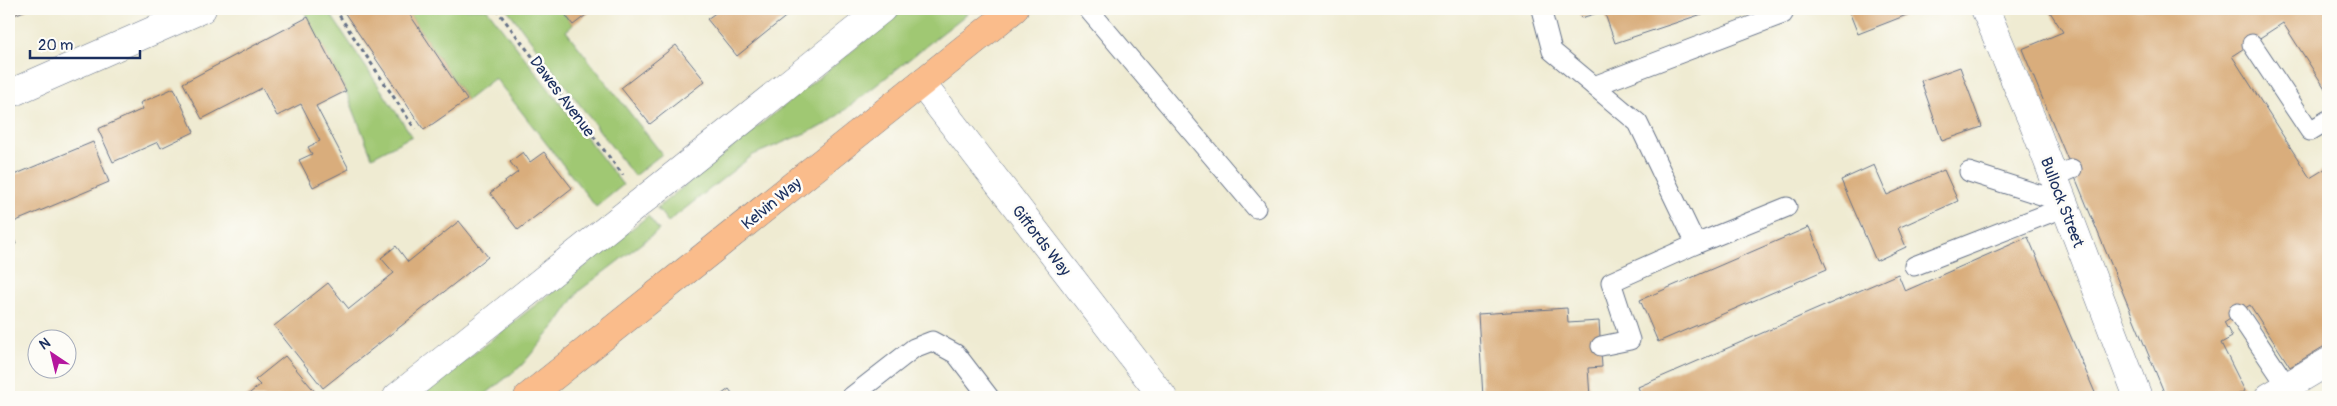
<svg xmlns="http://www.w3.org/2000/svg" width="2337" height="406" viewBox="0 0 2337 406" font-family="Pangolin,sans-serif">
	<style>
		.green { fill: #a0c873; stroke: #5e7c68 }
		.building { fill: #d9ad7b }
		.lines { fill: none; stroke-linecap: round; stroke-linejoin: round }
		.lane-casing { stroke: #657187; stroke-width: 21 }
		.street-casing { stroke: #657187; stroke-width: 29 }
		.primary-casing { stroke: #657187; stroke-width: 29 }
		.path { stroke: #657187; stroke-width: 3; stroke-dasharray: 4 4; stroke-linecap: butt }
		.lane { stroke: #fff; stroke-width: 19 }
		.street { stroke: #fff; stroke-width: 28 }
		.primary { stroke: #fabc8b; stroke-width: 28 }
		.labels { text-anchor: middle; stroke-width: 5; stroke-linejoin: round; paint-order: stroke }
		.street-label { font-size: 16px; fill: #1b2f5e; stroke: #fdfcf7 }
	</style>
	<rect width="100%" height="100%" fill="#fdfcf7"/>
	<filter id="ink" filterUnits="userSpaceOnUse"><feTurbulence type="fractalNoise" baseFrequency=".02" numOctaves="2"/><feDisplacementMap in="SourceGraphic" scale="10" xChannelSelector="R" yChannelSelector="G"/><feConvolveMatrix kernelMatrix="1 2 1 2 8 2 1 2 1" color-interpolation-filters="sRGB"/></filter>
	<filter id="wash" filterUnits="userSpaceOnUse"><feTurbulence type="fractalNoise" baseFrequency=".0096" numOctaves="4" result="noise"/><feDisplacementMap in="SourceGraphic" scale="20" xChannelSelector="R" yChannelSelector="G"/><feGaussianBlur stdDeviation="1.12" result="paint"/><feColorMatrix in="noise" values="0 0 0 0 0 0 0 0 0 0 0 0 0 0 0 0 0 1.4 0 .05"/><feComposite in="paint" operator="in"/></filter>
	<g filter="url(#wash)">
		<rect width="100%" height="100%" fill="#efebd2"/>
		<g class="green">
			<polygon points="303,9 327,9 412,136 372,157 346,91"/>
			<polygon points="406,9 487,9 623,185 596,207 495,78 467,100"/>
			<polygon points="507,9 561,9 573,25 566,31 662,154 634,176"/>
			<polygon points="904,9 973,9 827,124 753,155 668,222 657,208"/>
			<polygon points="648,216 659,230 579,291 555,326 521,366 482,397 419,397"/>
		</g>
		<g id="blocks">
			<g class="building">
				<polygon points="9,9 29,9 9,17"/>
				<polygon points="342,9 406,9 467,100 424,130"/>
				<polygon points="561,9 594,9 573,25"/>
				<polygon points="721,9 785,9 789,14 737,56 707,19"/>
				<polygon points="1578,9 1717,9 1615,43 1604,11 1581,18"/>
				<polygon points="1848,9 1922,9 1858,34"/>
				<polygon points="2048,9 2328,9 2328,93 2283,23 2232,56 2310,178 2328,167 2328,344 2290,367 2250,305 2224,322 2232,337 2221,343 2245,391 2233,397 2166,397 2022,49 2063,32"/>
				<polygon points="308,17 346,91 316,106 349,169 313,187 299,160 312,154 308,147 320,141 301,104 277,116 262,88 202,119 183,83"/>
				<polygon points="676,45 705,81 650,124 621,88"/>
				<polygon points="1960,67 1982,127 1942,141 1921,81"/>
				<polygon points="174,88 194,132 161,148 158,142 113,162 98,129 143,109 140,103"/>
				<polygon points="93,142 109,182 9,224 9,177"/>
				<polygon points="523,152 530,162 544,152 572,188 518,230 490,193 518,172 510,162"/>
				<polygon points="1874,165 1887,195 1944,170 1958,201 1898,228 1906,247 1876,261 1841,180"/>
				<polygon points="459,221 488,257 323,388 274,326 328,283 349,309 394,273 381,258 396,246 408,262"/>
				<polygon points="9,226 16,244 9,247"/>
				<polygon points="1809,227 1827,269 1658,342 1640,300"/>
				<polygon points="2028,237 2096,395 2090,397 1642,397 1638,387 1898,274 1905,291"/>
				<polygon points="1567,308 1568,323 1599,321 1602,367 1588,368 1590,397 1483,397 1478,314"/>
				<polygon points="285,356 317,394 313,397 245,397 260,385 255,380"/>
				<polygon points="729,389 735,397 718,397"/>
			</g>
		</g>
	</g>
	<g filter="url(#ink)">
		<use href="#blocks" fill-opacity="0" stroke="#657187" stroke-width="1"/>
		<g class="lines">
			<defs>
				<g id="lane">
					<polyline points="1088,9 1256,208"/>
					<polyline points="1541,9 1552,51 1594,86 1783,14"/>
					<polyline points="2252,44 2310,131 2328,120"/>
					<polyline points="1594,86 1638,123 1696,244"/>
					<polyline points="1969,172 2063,202"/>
					<polyline points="2054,177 2072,169"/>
					<polyline points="1914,266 2065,207"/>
					<polyline points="2238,313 2287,386"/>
					<polyline points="1601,346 1630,340 1611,282 1696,244 1787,207"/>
					<polyline points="851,397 914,348 932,341 956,354 989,397"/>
				</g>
				<g id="street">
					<polyline points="1985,9 2034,125 2138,397"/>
					<polyline points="922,84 1163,397"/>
					<polyline points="9,94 202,9"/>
					<polyline points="397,397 882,9"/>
					<polyline points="2269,397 2328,362"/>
				</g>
				<polyline id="primary" points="528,397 1014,9"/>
			</defs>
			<use href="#lane" class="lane-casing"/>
			<use href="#street" class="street-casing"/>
			<use href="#primary" class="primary-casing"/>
			<g class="path">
				<polyline points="335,9 415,129"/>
				<polyline points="496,9 623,175"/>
			</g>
			<use href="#lane" class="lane"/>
			<use href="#street" class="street"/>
			<use href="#primary" class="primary"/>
		</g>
	</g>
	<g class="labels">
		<g class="street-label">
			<text transform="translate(563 96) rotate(53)" y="6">Dawes Avenue</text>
			<text transform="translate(2063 202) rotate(69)" y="6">Bullock Street</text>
			<text transform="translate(771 203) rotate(-39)" y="6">Kelvin Way</text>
			<text transform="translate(1042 240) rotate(52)" y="6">Giffords Way</text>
		</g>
	</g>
	<rect width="2337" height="406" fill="none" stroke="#fdfcf7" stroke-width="30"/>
	<g transform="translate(52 354) rotate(325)"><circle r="24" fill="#fdfcf7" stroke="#a3aaba"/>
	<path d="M0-4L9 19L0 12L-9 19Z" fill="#b5179e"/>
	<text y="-8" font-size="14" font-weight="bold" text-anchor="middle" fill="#1b2f5e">N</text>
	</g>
	<path d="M30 50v8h110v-8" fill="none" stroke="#1b2f5e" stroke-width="2.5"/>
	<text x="38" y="50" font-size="15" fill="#1b2f5e" stroke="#fdfcf7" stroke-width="4" paint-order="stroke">20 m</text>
</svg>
